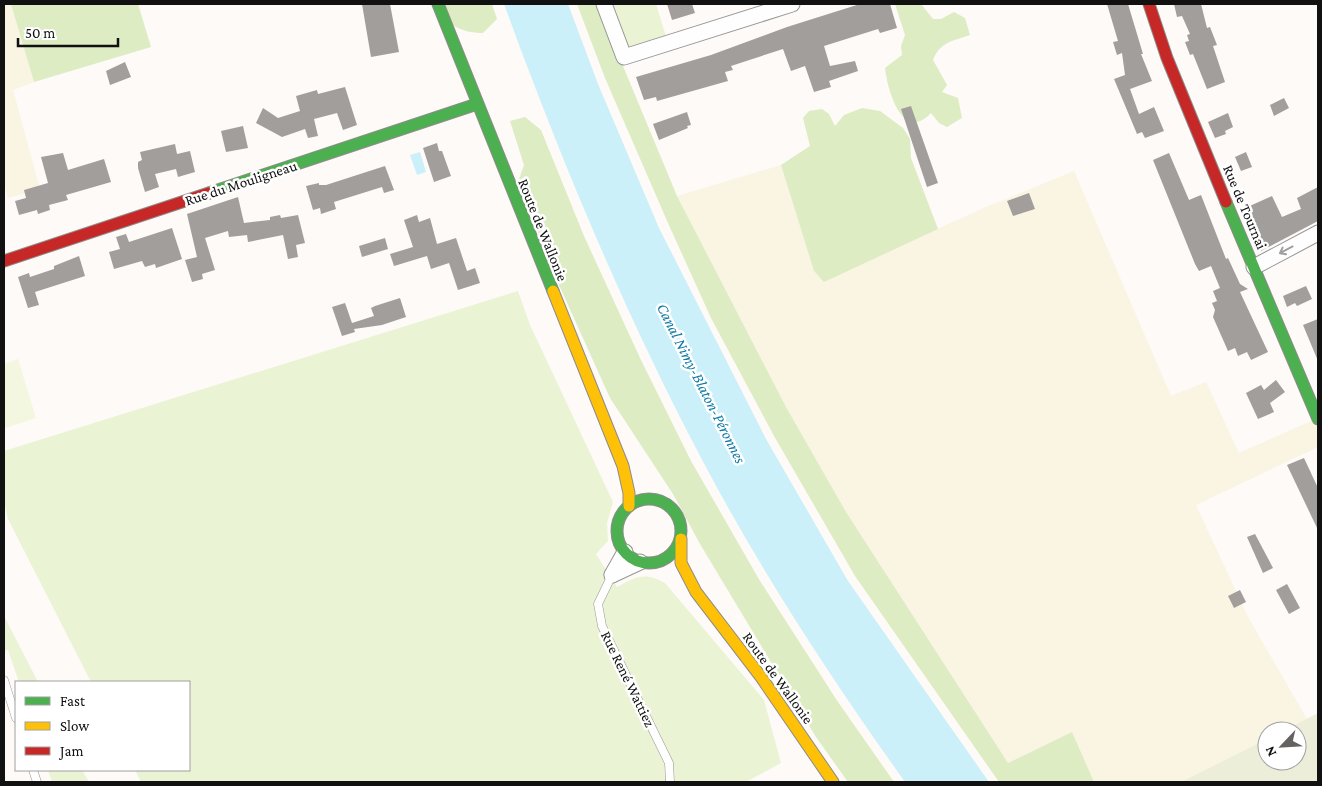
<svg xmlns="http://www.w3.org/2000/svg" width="1322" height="786" viewBox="0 0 1322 786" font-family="'Crimson Pro',serif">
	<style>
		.farmland { fill: #faf4e3 }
		.green { fill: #ebf3d5 }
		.forest { fill: #ddecc3 }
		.cemetery { fill: #eceeda }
		.pitch { fill: #f4f7e0 }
		.water { fill: #cbf0fa }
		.building { fill: #a19e9c }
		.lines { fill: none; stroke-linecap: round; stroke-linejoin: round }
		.lane-casing { stroke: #979695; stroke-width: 9 }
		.street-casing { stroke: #979695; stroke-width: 17 }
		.fast-casing { stroke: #8e8d8b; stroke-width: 13 }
		.slow-casing { stroke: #8e8d8b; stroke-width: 13 }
		.jam-casing { stroke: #8e8d8b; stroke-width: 13 }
		.lane { stroke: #fffefe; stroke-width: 8 }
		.street { stroke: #fffefe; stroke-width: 15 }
		.fast { stroke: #4caf50; stroke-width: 11 }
		.slow { stroke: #ffc107; stroke-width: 11 }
		.jam { stroke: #c62828; stroke-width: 11 }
		.oneway { stroke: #a09f9f }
		.labels { text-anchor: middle; stroke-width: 5; stroke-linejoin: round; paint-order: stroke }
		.street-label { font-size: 15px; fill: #111; stroke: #fff }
		.water-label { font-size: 16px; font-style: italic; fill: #0f7aa6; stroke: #fff }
	</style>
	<rect width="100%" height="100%" fill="#fdfaf7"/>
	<g class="farmland">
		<polygon points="4,4 11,4 34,82 13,90 40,189 8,198 4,184"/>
		<polygon points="781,165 814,271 824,281 979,210 1074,171 1171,396 1206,382 1239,453 1318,418 1318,447 1196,505 1248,617 1307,719 1283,731 1267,731 1267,739 1181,782 1094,782 1072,733 1008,763 846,512 786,407 677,196"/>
	</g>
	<g class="green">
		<polygon points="604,4 656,4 668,43 624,57"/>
		<path d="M518 291 530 325 613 502 607 523 608 541 596 554 617 587C637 576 645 572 665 583L764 700 781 763 746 782H141L135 770H189V682H91L8 519 4 501V451Z"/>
		<polygon points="4,618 5,618 38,682 19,682 8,650 4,651"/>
		<polygon points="48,770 82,770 89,782 52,782"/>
	</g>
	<g class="forest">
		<polygon points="11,4 138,4 151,47 34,82"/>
		<path d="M438 4H492L497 19 483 33C461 33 446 25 438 4Z"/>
		<polygon points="577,4 604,4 624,57 623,66 677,196 786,407 846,512 1008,763 1072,732 1094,782 999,782 855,576 774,436 711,318 668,223 605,78"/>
		<path d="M895 4H921L933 19H941L954 12 965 18 970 35C953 41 940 42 933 60L947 85 942 92 958 98 962 118 947 127 939 123 931 113C902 144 887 88 885 68L902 55 901 46 905 35Z"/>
		<polygon points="862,108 880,111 903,128 910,139 911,158 938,229 824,282 814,271 781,165 810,146 803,118 809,111 822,109 829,114 835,126 844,115"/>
		<polygon points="525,117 541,130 584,236 640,358 691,461 760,581 838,702 894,782 848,782 816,737 700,544 673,494 610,398 550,265 519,179 524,165 510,121"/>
	</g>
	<polygon class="cemetery" points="1318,713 1318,782 1181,782 1267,739 1267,761 1297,761 1297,731 1283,731"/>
	<polygon class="pitch" points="18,359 36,418 5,428 4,364"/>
	<g class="water">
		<path d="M504 4H568L598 84 659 228 766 439 848 581 989 782H905C833 681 765 578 707 469 627 319 562 163 504 4Z"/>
		<polygon points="420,152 426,172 417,175 410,155"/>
	</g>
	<g class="building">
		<polygon points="362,4 390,4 399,52 371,57"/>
		<polygon points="667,4 692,4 695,13 672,20"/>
		<polygon points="860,4 890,4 897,28 880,33 878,29 824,46 830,66 855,61 858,71 829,81 831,87 814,92 805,66 791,71 783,49 731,66 733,70 725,72 728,81 657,101 656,97 644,100 636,77 711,55 787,27"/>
		<polygon points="1107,4 1128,4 1143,54 1141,54 1152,81 1130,89 1139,114 1154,107 1164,131 1145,138 1142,132 1137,134 1114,79 1125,75 1122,53 1117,55 1113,42 1118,41"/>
		<polygon points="1174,4 1201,4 1207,28 1210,27 1217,45 1213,46 1225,82 1207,89 1193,54 1190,55 1185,42 1189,41 1187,35 1190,34 1182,16 1177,17"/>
		<polygon points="125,62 131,77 110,85 106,71"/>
		<polygon points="345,87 357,125 343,130 337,113 314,119 318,136 308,138 305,129 282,137 256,123 263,108 278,118 300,111 296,96 317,90 318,94"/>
		<polygon points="1284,98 1289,108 1274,116 1270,105"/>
		<polygon points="911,106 938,183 927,187 901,109"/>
		<polygon points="687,112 691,125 687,126 688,128 659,140 653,124"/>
		<polygon points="1228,113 1233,127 1225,131 1226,134 1215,138 1208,122"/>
		<polygon points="243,126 248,148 226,152 221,131"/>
		<polygon points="437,143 439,151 442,151 451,176 434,182 423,148"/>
		<polygon points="175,144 177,154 190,151 195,172 178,177 176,169 155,174 159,187 145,192 138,168 138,162 142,160 140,152"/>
		<polygon points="1246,152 1252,167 1241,171 1235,157"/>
		<polygon points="63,153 68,170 104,159 111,182 66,195 68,200 49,205 50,210 38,214 37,210 19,215 15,201 26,198 24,190 48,183 41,157"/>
		<polygon points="1169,153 1189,200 1201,195 1226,259 1228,258 1240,284 1248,289 1240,292 1268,352 1251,360 1247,352 1238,356 1235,348 1228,351 1213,317 1215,310 1212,303 1217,301 1213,291 1220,288 1211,266 1199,271 1195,264 1153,160"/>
		<polygon points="385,166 394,190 384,193 382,187 334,202 336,209 321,214 320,208 313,210 306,186 319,183 319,185 326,185"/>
		<polygon points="1318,187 1318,221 1261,251 1243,209 1272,196 1282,217 1301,209 1297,198"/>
		<polygon points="1029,193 1035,209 1013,216 1007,201"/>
		<polygon points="238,197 244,223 270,220 270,217 280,215 281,218 298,215 305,243 296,245 298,257 288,259 283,235 248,242 247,235 229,237 228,231 205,238 215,270 202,274 203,279 192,282 185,260 197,257 187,214"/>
		<polygon points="417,215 419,222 430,218 437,244 456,238 467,271 475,268 480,283 458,290 449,263 431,269 427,256 394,266 390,254 413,247 404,220"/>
		<polygon points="172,228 182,259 156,268 155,264 145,267 142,261 114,269 109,252 120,249 116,237 126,234 129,242"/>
		<polygon points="385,238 388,249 362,257 359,246"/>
		<polygon points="79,256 85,276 35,292 39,305 28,308 18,277 29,273 30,277 54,269 54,266"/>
		<polygon points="1306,286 1312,299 1297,306 1295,303 1287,307 1283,296"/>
		<polygon points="400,298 406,317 382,325 354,329 355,332 342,336 332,307 345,303 352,323 374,316 371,308 375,306"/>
		<polygon points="1318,319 1318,361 1303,325"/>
		<polygon points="1276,380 1285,392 1270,403 1274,412 1258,419 1246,393 1261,385 1264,390"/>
		<polygon points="1304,458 1318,488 1318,530 1287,465"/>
		<polygon points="1255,534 1273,568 1263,573 1247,537"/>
		<polygon points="1287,584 1300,608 1289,614 1276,590"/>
		<polygon points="1240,590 1246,602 1234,608 1228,596"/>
	</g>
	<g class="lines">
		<defs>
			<g id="lane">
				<polyline points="612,575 598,604 602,626 669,763 670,782"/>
				<polyline points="4,680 16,718"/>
				<polyline points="33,770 37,782"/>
			</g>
			<g id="street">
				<polyline points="604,4 624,57 792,4"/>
				<polyline points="1254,267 1318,233"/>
				<polyline points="612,575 640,562"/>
				<polyline points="612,575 625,552"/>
			</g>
			<g id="fast">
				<polyline points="438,4 553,291"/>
				<polyline points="209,193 477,104"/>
				<polyline points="1226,202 1318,419"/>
				<circle cx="649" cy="531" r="32"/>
			</g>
			<g id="slow">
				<polyline points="553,291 623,466 629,493 629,506"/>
				<polyline points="681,539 681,563 696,592 761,677 833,782"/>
			</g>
			<g id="jam">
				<polyline points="1149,4 1167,58 1226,202"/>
				<polyline points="4,261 209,193"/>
			</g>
		</defs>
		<use href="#lane" class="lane-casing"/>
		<use href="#street" class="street-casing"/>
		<use href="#fast" class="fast-casing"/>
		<use href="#slow" class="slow-casing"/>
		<use href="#jam" class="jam-casing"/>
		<use href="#lane" class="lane"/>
		<use href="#street" class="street"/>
		<use href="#fast" class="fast"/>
		<use href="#slow" class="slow"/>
		<use href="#jam" class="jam"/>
	</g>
	<defs><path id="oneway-shaft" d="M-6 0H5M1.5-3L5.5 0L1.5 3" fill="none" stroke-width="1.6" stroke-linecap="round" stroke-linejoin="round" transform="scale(1.25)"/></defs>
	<use class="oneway" href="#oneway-shaft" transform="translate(1286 250) rotate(152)"/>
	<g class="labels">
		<g class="street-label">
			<text transform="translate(241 183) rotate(-18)" y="5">Rue du Mouligneau</text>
			<text transform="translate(1245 207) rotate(67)" y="5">Rue de Tournai</text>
			<text transform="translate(543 230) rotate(68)" y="5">Route de Wallonie</text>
			<text transform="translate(778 678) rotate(54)" y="5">Route de Wallonie</text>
			<text transform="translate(628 679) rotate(64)" y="5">Rue René Wattiez</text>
		</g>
		<g class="water-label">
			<text transform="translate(702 383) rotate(63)" y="6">Canal Nimy-Blaton-Péronnes</text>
		</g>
	</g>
	<rect width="1322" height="786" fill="none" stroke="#111111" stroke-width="10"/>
	<rect x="15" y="681" width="175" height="90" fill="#ffffff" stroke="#a0a0a0"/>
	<rect x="25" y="697" width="25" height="8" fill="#4caf50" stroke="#a0a0a0"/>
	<text x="60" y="706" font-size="15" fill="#111111">Fast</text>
	<rect x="25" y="722" width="25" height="8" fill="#ffc107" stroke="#a0a0a0"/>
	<text x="60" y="731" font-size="15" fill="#111111">Slow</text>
	<rect x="25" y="747" width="25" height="8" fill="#c62828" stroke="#a0a0a0"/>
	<text x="60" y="756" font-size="15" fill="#111111">Jam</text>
	<g transform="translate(1282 746) rotate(245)"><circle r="24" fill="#ffffff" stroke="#a0a0a0"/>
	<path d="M0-4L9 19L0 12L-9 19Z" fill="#646362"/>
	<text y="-8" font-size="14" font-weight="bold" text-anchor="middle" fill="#111111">N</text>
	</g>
	<path d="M18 38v8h100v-8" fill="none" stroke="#111111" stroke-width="2.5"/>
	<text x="25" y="38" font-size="15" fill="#111111" stroke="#ffffff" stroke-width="4" paint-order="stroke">50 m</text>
</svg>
